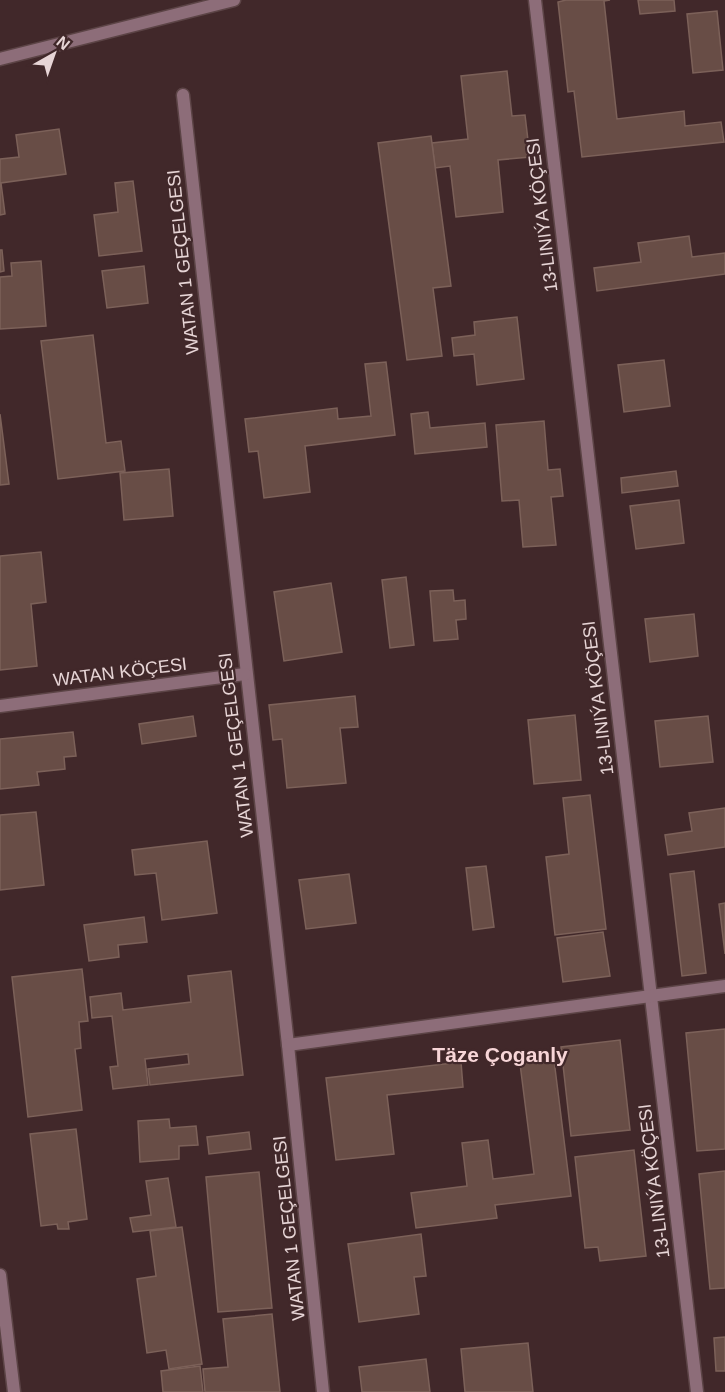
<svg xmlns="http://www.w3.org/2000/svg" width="725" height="1392" viewBox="0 0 725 1392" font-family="Helvetica,sans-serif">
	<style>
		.building { fill: #684d46; stroke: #7c6159; stroke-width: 1.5 }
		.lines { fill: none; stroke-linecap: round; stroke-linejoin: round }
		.street-casing { stroke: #5c4446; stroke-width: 15 }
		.street { stroke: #8d6d79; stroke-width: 12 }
		.labels { text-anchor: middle; stroke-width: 4.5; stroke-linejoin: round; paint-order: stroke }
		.street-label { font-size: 18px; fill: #e7d5d6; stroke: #41282a }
		.quarter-label { font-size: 21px; font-weight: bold; fill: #f7d5d7; stroke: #41282a }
	</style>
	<rect width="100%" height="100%" fill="#41282a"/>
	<g class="building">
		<polygon points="566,0 610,0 604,1 617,119 684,111 685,126 721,122 724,142 582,157 574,91 568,92 558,2"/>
		<polygon points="638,0 674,0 675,11 640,14"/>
		<polygon points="717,11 723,70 693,73 687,14"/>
		<polygon points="507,71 512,116 525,115 530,157 498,160 503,212 456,217 450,166 435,168 432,143 468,139 461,76"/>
		<polygon points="59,129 66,174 1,183 5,214 0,215 0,159 19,157 16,135"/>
		<polygon points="431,136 451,286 433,288 442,356 407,360 378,143"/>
		<polygon points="133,181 142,251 99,256 94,215 118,212 115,183"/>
		<polygon points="689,236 692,257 725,253 725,274 597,291 594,268 641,262 638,243"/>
		<polygon points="0,250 2,250 4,271 0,272"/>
		<polygon points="41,261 46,326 0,329 0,277 12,276 11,263"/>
		<polygon points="144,266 148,303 107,308 102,271"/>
		<polygon points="517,317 524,379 477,385 474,354 454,356 452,338 475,335 474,322"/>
		<polygon points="93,335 106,443 121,441 125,471 58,479 41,341"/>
		<polygon points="664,360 670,406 624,412 618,365"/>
		<polygon points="386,362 395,435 305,446 310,492 264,498 258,451 249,452 245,419 337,408 338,419 371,416 365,364"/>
		<polygon points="428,412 430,428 485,423 487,447 415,454 411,414"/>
		<polygon points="0,414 9,484 0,485"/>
		<polygon points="544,421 548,470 560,469 563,496 551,497 556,545 523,547 519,500 502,501 496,425"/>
		<polygon points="169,469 173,516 124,520 120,473"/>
		<polygon points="676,471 678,486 622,493 621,478"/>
		<polygon points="679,500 684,543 636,549 630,506"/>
		<polygon points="41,552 46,602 31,604 37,666 0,670 0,556"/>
		<polygon points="406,577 414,645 390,648 382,580"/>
		<polygon points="331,583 342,652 284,661 274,592"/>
		<polygon points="453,590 454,601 465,600 466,619 456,620 458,639 434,641 430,591"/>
		<polygon points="694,614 698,656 650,662 645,619"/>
		<polygon points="355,696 358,727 340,728 346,783 287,788 282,739 273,740 269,705"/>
		<polygon points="575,715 581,780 534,784 528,720"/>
		<polygon points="193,716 196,736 142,744 139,724"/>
		<polygon points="708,716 713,762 660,767 655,721"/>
		<polygon points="73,732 76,756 64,757 65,769 37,772 39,785 0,789 0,739"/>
		<polygon points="590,795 606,929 555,935 546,857 569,854 563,798"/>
		<polygon points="725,808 725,847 668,855 665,835 692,831 689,813"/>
		<polygon points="36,812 44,885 0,890 0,815"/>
		<polygon points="207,841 217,913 162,920 156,873 135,875 132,850"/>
		<polygon points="486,866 494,927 473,930 466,868"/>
		<polygon points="694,871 706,973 682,976 670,874"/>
		<polygon points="349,874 356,923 306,929 299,880"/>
		<polygon points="725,903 725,954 719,904"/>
		<polygon points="144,917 147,942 118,945 119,957 89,961 84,925"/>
		<polygon points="603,932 610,976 563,982 557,938"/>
		<polygon points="82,969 88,1021 79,1022 81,1048 75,1049 82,1110 28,1117 12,977"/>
		<polygon points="231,971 243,1075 150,1085 148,1069 189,1064 188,1054 145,1059 148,1085 113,1089 110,1067 118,1066 112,1016 92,1018 90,997 121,993 123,1010 191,1002 188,976"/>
		<polygon points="725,1029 725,1149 697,1151 686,1033"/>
		<polygon points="620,1040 630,1130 571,1136 561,1047"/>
		<polygon points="553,1052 571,1196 495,1205 497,1218 416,1228 411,1193 467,1186 462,1143 488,1140 493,1179 534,1174 519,1056"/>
		<polygon points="461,1062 463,1087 387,1095 394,1154 336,1160 326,1078"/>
		<polygon points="169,1119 170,1128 196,1126 198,1145 179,1146 179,1159 140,1162 138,1121"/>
		<polygon points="76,1129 87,1219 68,1222 69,1229 58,1229 57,1224 41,1226 30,1134"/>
		<polygon points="249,1132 251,1149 209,1154 207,1137"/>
		<polygon points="634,1150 646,1256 600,1261 598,1247 585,1248 575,1157"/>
		<polygon points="725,1171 725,1288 710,1289 699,1174"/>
		<polygon points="259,1172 272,1308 218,1312 206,1177"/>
		<polygon points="168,1178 176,1227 133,1232 130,1218 151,1215 146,1181"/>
		<polygon points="182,1227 202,1364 169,1369 166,1350 147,1353 137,1279 156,1276 150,1231"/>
		<polygon points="421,1234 426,1276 414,1277 419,1314 359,1322 348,1244"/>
		<polygon points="272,1314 280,1392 205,1392 203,1369 228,1367 223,1319"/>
		<polygon points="725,1337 725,1371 716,1371 714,1338"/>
		<polygon points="528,1343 533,1392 465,1392 461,1349"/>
		<polygon points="426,1359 430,1392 362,1392 359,1367"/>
		<polygon points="200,1366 203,1392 163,1392 161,1371"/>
	</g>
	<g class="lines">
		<defs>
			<g id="street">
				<polyline points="535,0 697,1392"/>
				<polyline points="0,59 234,0"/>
				<polyline points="183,95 288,1045 323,1392"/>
				<polyline points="0,706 245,674"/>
				<polyline points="288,1045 725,986"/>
				<polyline points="0,1275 14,1392"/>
			</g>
		</defs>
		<use href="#street" class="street-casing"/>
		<use href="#street" class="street"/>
	</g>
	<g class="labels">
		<g class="street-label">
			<text transform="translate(542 215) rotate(-97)" y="6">13-LINIÝA KÖÇESI</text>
			<text transform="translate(183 262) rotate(-96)" y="6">WATAN 1 GEÇELGESI</text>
			<text transform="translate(120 672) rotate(-7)" y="6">WATAN KÖÇESI</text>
			<text transform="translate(598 698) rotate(-97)" y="6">13-LINIÝA KÖÇESI</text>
			<text transform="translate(236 745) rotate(-97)" y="6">WATAN 1 GEÇELGESI</text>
			<text transform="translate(654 1181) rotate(-97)" y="6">13-LINIÝA KÖÇESI</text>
			<text transform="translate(289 1228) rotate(-96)" y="6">WATAN 1 GEÇELGESI</text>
		</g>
		<g class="quarter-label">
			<text x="500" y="1062">Täze Çoganly</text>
		</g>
	</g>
	<g transform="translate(54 54) rotate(40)" stroke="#41282a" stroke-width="4.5" paint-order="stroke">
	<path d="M0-4.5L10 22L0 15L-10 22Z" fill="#e7d5d6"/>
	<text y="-9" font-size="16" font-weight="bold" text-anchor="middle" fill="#e7d5d6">N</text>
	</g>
</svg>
